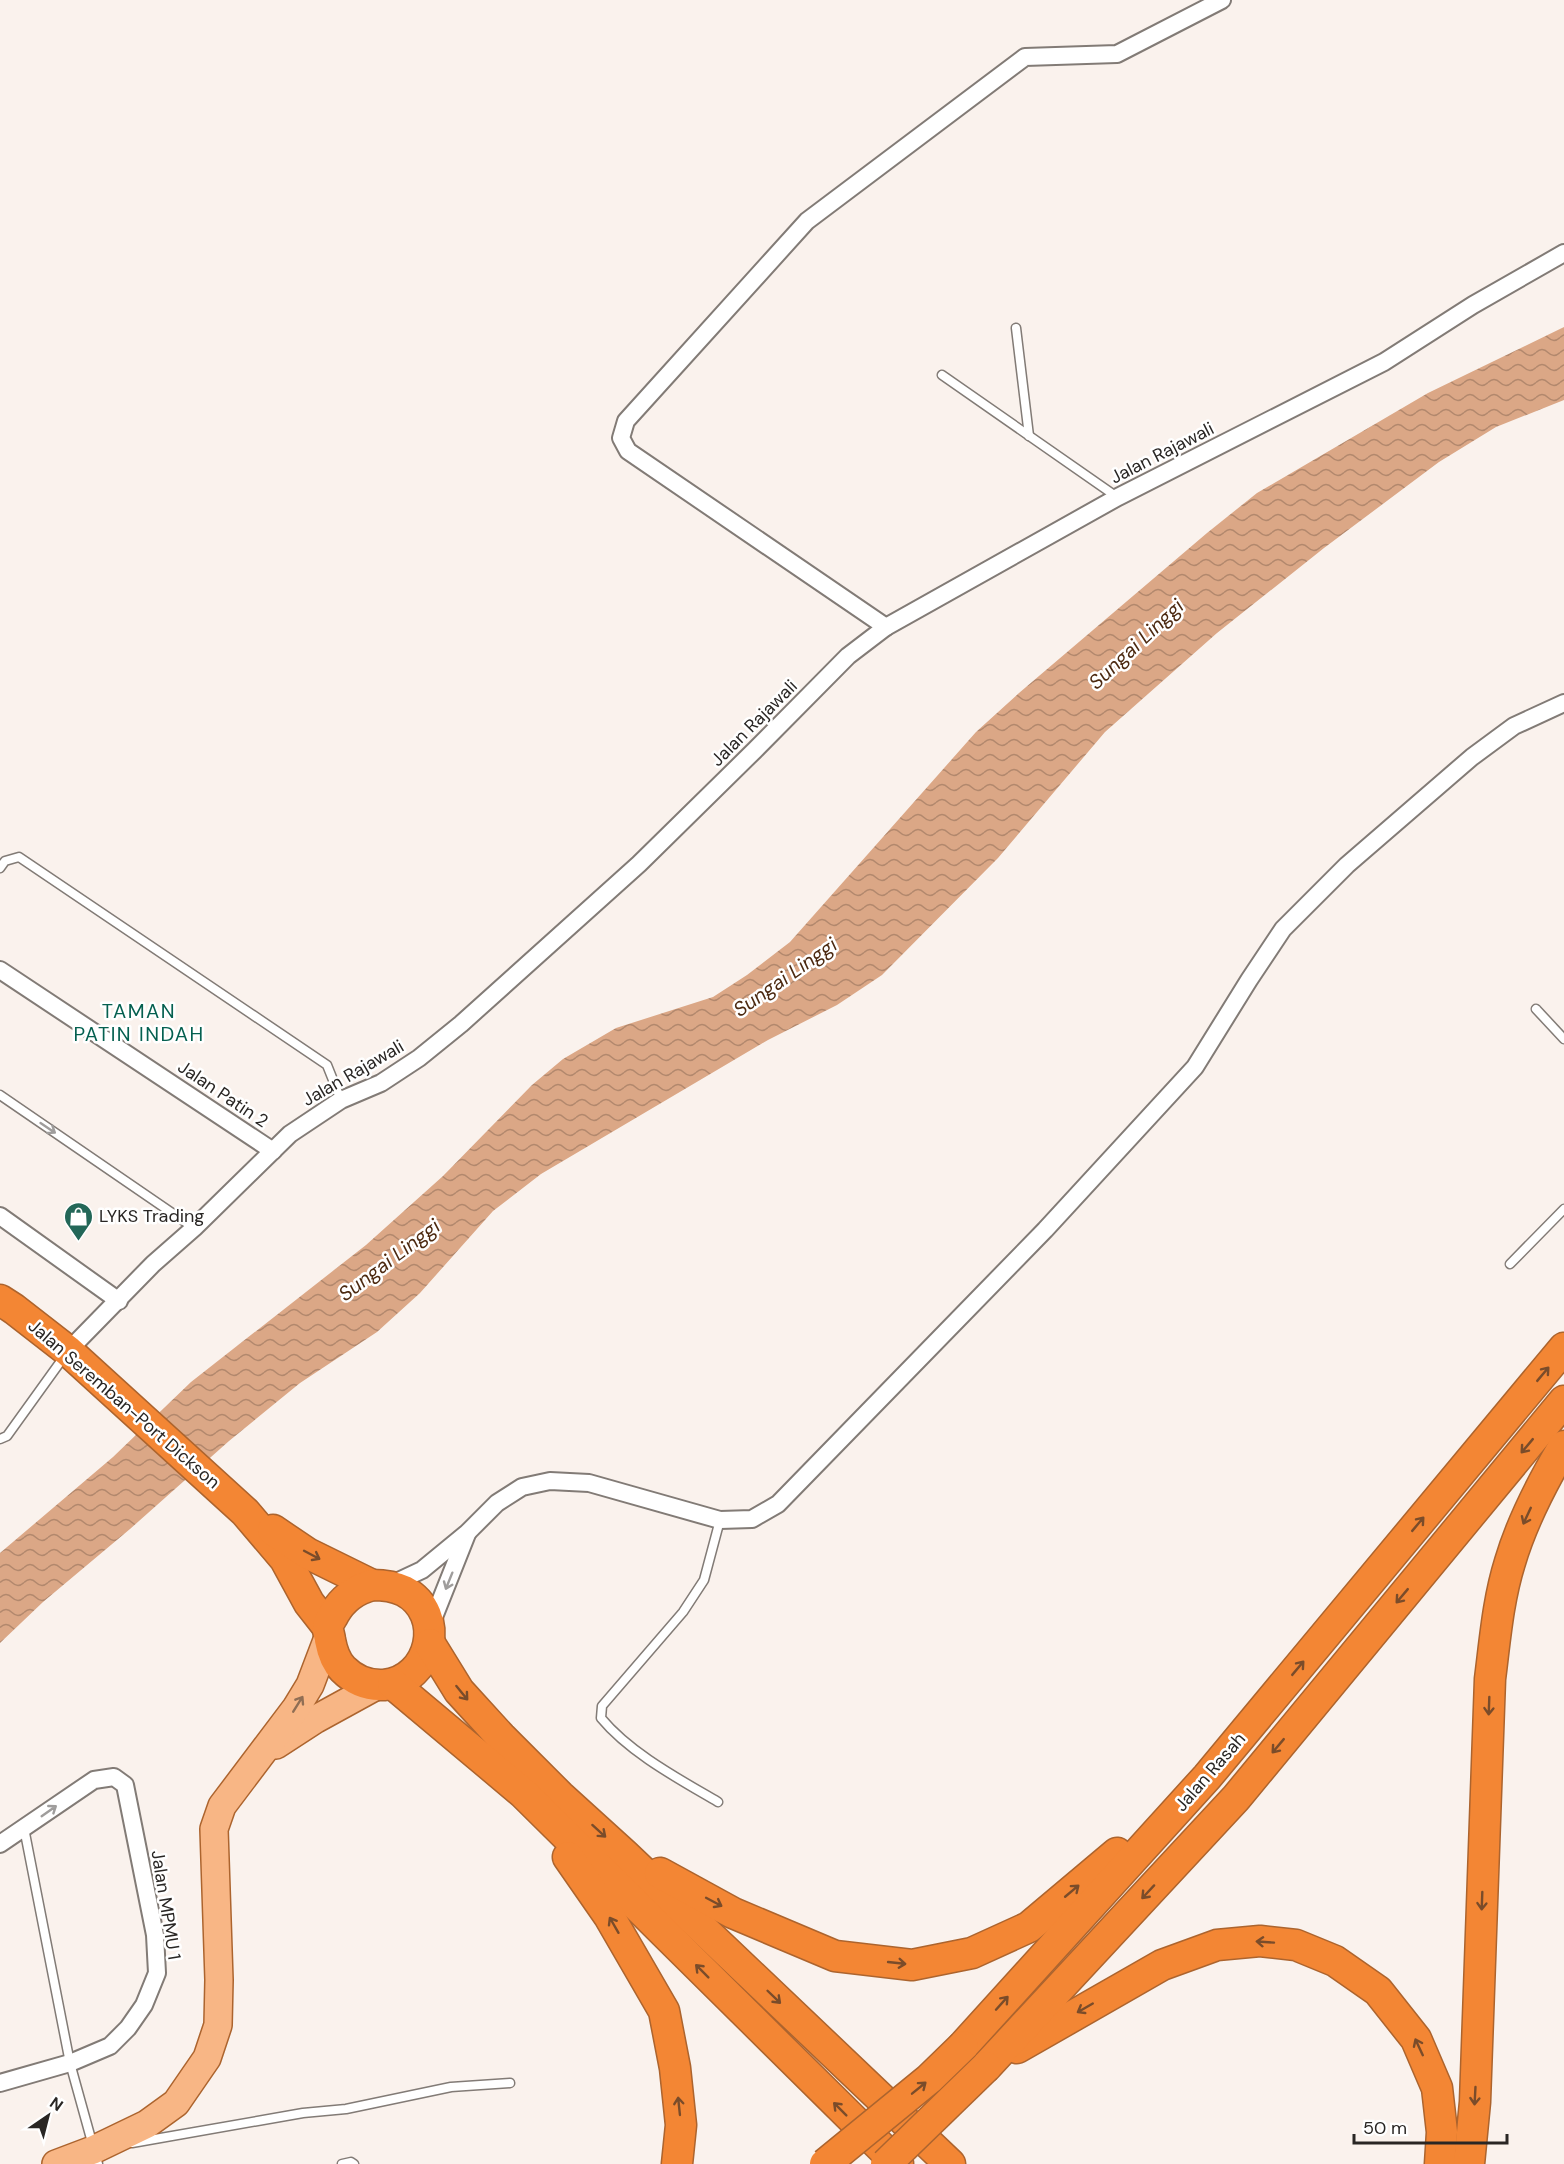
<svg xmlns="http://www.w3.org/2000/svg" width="1564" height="2164" viewBox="0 0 1564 2164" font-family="'DM Sans',sans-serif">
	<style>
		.water { fill: url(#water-waves) }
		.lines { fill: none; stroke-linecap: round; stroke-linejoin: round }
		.lane-casing { stroke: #827b76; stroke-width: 11 }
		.street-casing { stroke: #827b76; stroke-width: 20 }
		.primary-casing { stroke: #ac642e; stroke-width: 30 }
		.highway-casing { stroke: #ac642e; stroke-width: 33 }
		.lane { stroke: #fff; stroke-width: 8 }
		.street { stroke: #fff; stroke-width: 16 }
		.primary { stroke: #f8b685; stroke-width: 27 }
		.highway { stroke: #f38634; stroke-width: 30 }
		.highway-bridge-casing { stroke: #ac642e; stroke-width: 33; stroke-linecap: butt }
		.highway-bridge { stroke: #f38634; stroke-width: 30 }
		.oneway { stroke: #9f9d9c }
		.oneway2 { stroke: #7a4c2a }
		.oneway3 { stroke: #906e54 }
		.labels { text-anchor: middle; stroke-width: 5; stroke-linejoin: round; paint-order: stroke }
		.street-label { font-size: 18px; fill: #292624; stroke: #fff }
		.poi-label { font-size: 18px; fill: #292624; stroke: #fff; text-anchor: start }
		.water-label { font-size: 20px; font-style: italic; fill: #4c2910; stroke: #fff }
		.neighbourhood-label { font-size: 20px; letter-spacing: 1.5px; fill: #056050; stroke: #fff }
	</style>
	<defs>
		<pattern id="water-waves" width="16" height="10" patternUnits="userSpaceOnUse" patternTransform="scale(1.5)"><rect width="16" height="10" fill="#dba786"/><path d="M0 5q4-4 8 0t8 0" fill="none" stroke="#b2886d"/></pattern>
	</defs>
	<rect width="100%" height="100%" fill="#faf2ed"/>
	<polygon class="water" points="1564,327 1564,400 1496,427 1439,462 1324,548 1217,633 1105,732 998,858 882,975 837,1005 768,1040 541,1174 493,1211 420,1293 377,1332 300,1383 229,1441 130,1529 43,1602 0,1643 0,1553 113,1457 191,1382 366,1245 443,1176 532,1085 563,1059 616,1028 713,997 747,975 790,942 976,732 1019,693 1207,533 1257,493 1428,393"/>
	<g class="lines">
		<defs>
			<g id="lane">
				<polyline points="1016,328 1029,436"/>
				<polyline points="942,375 1117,497"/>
				<polyline points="0,868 5,861 19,857 327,1065 341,1100"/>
				<polyline points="1536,1009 1564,1039"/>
				<polyline points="0,1095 194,1228"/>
				<polyline points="1510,1264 1564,1209"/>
				<polyline points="0,1439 7,1436 66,1354"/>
				<path d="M718 1802C679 1779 630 1753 601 1718L602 1706 683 1612 704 1580 720 1520"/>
				<polyline points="24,1828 70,2063 98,2164"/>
				<polyline points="132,2143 303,2113 346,2109 451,2087 510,2083"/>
				<polyline points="342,2164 351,2162 354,2164"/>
			</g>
			<g id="street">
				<polyline points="886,627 628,451 621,438 626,421 807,221 1025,57 1117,54 1222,0"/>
				<polyline points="0,970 273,1151"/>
				<polyline points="0,1216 119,1301"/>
				<polyline points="68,1351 153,1264 194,1228 290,1134 341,1100 381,1083 419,1058 461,1024 639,864 755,750 848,656 886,627 1118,497 1384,362 1473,305 1564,253"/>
				<polyline points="390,1585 422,1570 467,1533 497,1503 522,1487 550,1481 589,1483 720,1520 752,1519 778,1504 1045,1230 1195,1067 1249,980 1283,929 1347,865 1472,757 1514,726 1564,703"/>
				<polyline points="430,1627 467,1534"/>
				<polyline points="0,1844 94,1780 114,1777 125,1785 155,1935 157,1973 144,2005 128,2028 110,2046 70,2063 0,2083"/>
			</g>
			<g id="primary">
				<polyline points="276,1745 316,1719 378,1685"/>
				<polyline points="56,2164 93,2150 147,2124 176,2103 207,2058 218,2025 219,1980 214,1829 222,1806 296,1708 310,1685 329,1635"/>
			</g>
			<g id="highway">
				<polyline points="0,1300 14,1309 68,1351 245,1512 285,1559 309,1603 327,1626"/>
				<polyline points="273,1530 307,1553 372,1585"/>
				<path d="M372 1585C383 1585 394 1586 404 1591 447 1614 432 1680 384 1685 368 1686 354 1680 343 1669 335 1661 332 1651 330 1640 330 1636 327 1630 328 1627 328 1623 332 1618 334 1614 343 1598 355 1590 372 1585Z"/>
				<polyline points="430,1644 459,1691 501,1737 560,1796 625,1855 950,2164"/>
				<polyline points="393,1684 523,1793 898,2164"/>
				<polyline points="568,1857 609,1916 664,2011 675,2068 681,2125 677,2164"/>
				<polyline points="660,1873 733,1913 835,1956 912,1965 972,1953 1029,1927 1117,1853"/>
				<polyline points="963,2046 1207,1777 1564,1348"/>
				<polyline points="1017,2048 1162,1965 1217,1945 1260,1941 1296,1945 1335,1961 1378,1991 1416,2039 1437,2088 1442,2132 1440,2164"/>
				<polyline points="986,2067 1236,1798 1564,1401"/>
				<path d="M1469 2164 1475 2102 1490 1679C1495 1640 1498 1600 1510 1562 1522 1521 1542 1483 1564 1446"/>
			</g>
		</defs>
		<use href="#lane" class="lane-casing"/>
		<use href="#street" class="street-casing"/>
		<use href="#primary" class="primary-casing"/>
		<use href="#highway" class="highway-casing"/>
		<use href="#lane" class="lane"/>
		<use href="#street" class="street"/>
		<use href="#primary" class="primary"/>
		<use href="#highway" class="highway"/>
		<defs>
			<g id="highway-bridge">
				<polyline points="825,2164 929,2079 963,2046"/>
				<polyline points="886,2164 986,2067"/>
			</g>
		</defs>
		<use href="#highway-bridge" class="highway-bridge-casing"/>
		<use href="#highway-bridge" class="highway-bridge"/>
	</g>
	<defs><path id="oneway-shaft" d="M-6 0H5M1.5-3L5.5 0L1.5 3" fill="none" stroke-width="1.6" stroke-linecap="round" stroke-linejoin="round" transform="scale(1.5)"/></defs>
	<g class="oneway">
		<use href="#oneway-shaft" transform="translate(48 1128) rotate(34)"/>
		<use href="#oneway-shaft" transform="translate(449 1581) rotate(112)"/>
		<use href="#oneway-shaft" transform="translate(49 1811) rotate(-35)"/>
	</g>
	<g class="oneway2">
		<use href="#oneway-shaft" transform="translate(1543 1374) rotate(-50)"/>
		<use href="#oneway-shaft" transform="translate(1527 1446) rotate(130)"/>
		<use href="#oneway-shaft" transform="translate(1527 1516) rotate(115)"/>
		<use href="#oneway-shaft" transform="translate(1418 1524) rotate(-50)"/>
		<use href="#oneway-shaft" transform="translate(312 1555) rotate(28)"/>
		<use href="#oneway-shaft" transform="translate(1402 1596) rotate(130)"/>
		<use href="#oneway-shaft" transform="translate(1298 1668) rotate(-50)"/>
		<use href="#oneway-shaft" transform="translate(462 1693) rotate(51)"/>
		<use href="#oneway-shaft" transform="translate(1489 1706) rotate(92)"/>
		<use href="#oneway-shaft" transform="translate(1278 1746) rotate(130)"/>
		<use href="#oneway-shaft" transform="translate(599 1831) rotate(42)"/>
		<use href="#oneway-shaft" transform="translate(1072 1891) rotate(-40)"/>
		<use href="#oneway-shaft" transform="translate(1148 1892) rotate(133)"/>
		<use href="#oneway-shaft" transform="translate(1482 1901) rotate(92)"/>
		<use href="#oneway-shaft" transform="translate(714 1902) rotate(28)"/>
		<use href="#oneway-shaft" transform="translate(614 1925) rotate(-120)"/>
		<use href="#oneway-shaft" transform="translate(1265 1942) rotate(-176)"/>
		<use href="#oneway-shaft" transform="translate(897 1963) rotate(6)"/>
		<use href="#oneway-shaft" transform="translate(702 1971) rotate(-135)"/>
		<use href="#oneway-shaft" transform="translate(774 1997) rotate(44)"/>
		<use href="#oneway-shaft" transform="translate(1002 2003) rotate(-48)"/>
		<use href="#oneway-shaft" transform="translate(1085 2008) rotate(150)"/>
		<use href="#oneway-shaft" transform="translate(1419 2047) rotate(-115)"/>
		<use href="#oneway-shaft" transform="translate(919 2088) rotate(-39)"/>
		<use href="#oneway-shaft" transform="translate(1475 2096) rotate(93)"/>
		<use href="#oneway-shaft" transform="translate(679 2106) rotate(-96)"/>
		<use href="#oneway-shaft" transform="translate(840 2109) rotate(-135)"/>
	</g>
	<use class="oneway3" href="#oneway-shaft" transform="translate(298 1704) rotate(-58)"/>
	<defs>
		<symbol id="shop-pin" viewBox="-11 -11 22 30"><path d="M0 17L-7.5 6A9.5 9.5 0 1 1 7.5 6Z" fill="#236758" stroke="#fff"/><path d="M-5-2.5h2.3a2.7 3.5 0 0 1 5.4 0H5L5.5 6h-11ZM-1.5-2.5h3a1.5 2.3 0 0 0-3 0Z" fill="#fff"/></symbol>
	</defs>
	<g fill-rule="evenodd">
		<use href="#shop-pin" x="62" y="1200" width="33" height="45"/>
	</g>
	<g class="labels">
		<g class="street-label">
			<text transform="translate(1162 453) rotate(-27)" y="6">Jalan Rajawali</text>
			<text transform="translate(754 723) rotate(-45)" y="6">Jalan Rajawali</text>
			<text transform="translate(353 1073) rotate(-30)" y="6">Jalan Rajawali</text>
			<text transform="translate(223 1094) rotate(34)" y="6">Jalan Patin 2</text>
			<text transform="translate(124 1404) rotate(41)" y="6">Jalan Seremban-Port Dickson</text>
			<text transform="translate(1210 1772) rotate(-49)" y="6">Jalan Rasah</text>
			<text transform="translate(166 1905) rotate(81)" y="6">Jalan MPMU 1</text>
		</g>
		<g class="poi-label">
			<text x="99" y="1222">LYKS Trading</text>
		</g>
		<g class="water-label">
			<text transform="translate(1136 644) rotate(-43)" y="7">Sungai Linggi</text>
			<text transform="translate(785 977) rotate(-35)" y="7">Sungai Linggi</text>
			<text transform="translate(389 1260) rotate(-37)" y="7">Sungai Linggi</text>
		</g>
		<g class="neighbourhood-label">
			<text x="139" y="1018">TAMAN<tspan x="139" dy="23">PATIN INDAH</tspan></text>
		</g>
	</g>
	<g transform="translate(48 2116) rotate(35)" stroke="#ffffff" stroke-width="4.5" paint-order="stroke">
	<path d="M0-4.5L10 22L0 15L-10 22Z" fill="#292624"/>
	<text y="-9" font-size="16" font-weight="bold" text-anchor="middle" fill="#292624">N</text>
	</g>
	<path d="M1354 2134v9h153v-9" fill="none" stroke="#292624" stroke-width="3"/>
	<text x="1363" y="2134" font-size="18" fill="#292624" stroke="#ffffff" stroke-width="4.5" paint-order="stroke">50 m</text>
</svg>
